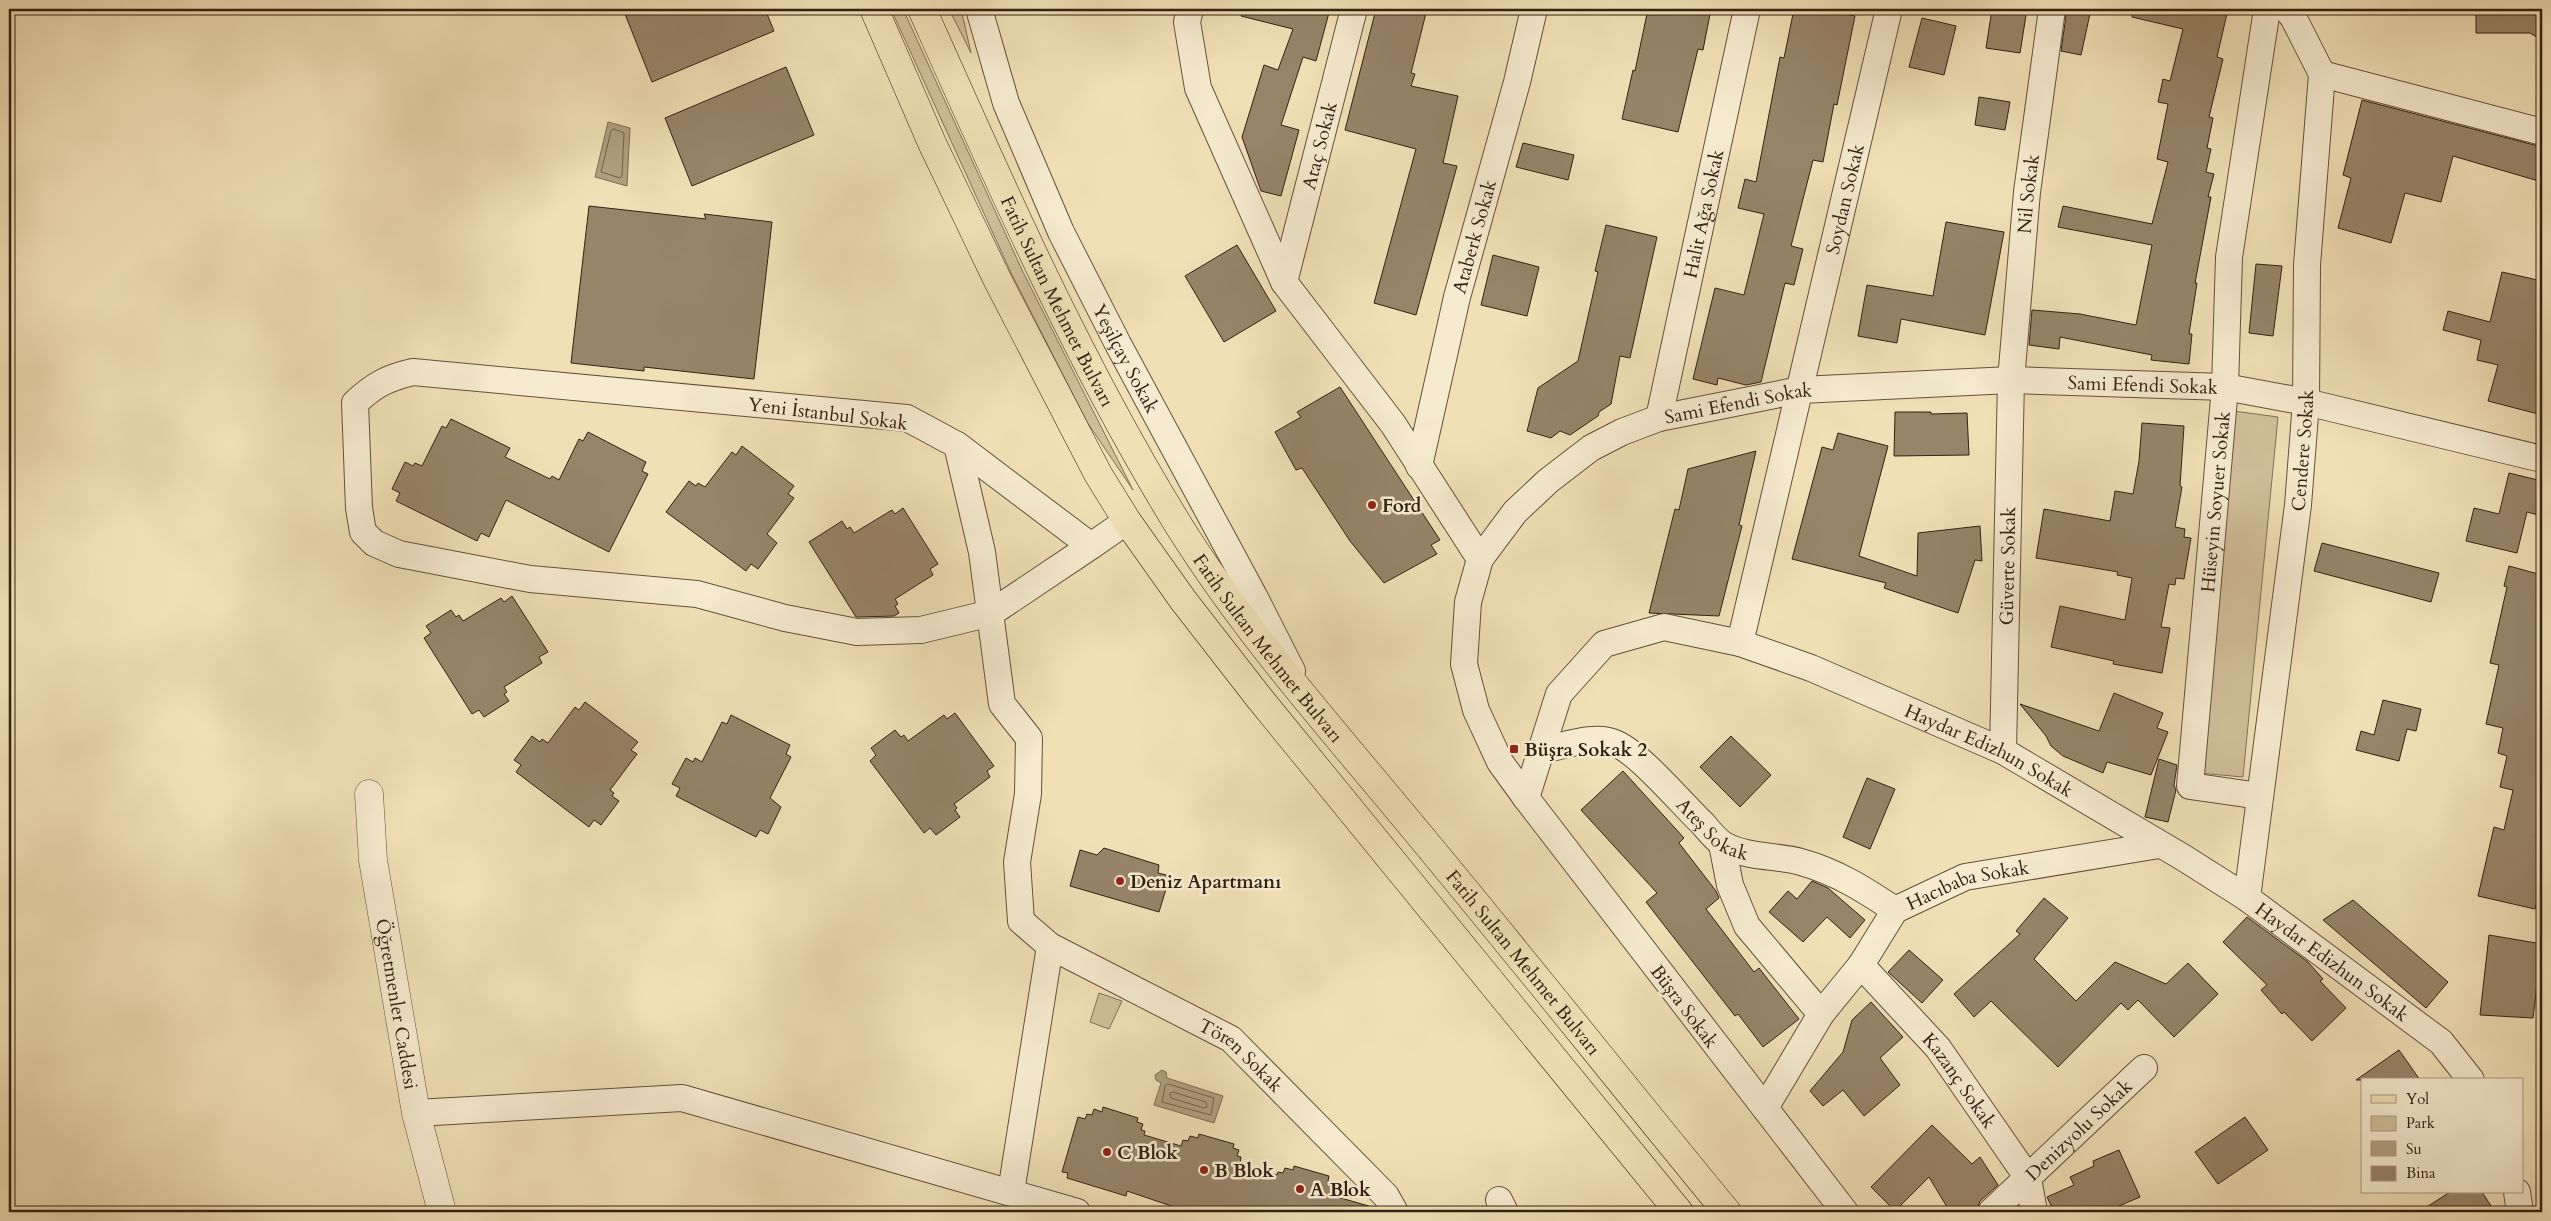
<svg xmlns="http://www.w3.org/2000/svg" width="2551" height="1221" viewBox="0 0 2551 1221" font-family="Cardo,serif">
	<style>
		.green { fill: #d1bf9b; stroke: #837058 }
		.water { fill: #b19f7f; stroke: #7f6c55 }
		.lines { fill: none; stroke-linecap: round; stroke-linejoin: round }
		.shore { stroke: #73604a; stroke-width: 1 }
		.building { fill: #978469; stroke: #352015 }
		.minor-casing { stroke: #64503d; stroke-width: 28 }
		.tertiary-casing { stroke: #64503d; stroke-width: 29 }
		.primary-casing { stroke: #352015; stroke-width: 29 }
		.minor { stroke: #f6ebd0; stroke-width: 26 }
		.tertiary { stroke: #f6ebd0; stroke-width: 28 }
		.primary { stroke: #f1e0b6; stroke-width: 28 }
		.poi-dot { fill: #8f2418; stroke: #f6ebd0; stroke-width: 2 }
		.labels { text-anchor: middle; stroke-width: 5; stroke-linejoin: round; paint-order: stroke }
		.street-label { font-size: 19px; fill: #352015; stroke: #f6ebd0 }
		.poi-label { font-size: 19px; font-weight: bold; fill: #352015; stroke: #f6ebd0; text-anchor: start }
	</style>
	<rect width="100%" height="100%" fill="#f1e0b6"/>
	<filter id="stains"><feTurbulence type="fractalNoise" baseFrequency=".004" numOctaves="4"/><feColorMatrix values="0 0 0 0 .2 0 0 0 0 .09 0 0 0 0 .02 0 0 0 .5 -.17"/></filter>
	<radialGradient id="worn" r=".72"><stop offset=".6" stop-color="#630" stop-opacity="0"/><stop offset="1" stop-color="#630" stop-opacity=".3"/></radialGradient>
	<g class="green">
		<polygon points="891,9 903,9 1022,270 1133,490 1087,422 1012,275"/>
		<polygon points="949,9 961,9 971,53"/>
		<polygon points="2234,411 2278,417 2243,777 2199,773"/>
		<polygon points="1099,993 1122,1001 1109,1029 1090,1022"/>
	</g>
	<g class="water">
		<polygon points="608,122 630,128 627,186 595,177"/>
		<polygon points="1162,1070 1166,1072 1167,1078 1223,1096 1214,1123 1154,1105 1161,1083 1156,1080 1155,1075"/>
	</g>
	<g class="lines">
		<g class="shore">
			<polygon points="614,129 624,133 622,176 620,178 601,172 611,131"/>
			<polygon points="1168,1084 1214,1098 1211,1115 1162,1102 1165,1086"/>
			<polygon points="1173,1092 1206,1102 1207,1107 1204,1108 1171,1098 1170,1094"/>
		</g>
	</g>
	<g class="building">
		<polygon points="637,9 765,9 774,31 652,82 625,14"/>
		<polygon points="1242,9 1330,9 1316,61 1303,57 1281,125 1299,130 1281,196 1261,191 1242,137 1264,65 1278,70 1293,29 1241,16"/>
		<polygon points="1376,9 1427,9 1411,73 1415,74 1411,86 1458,96 1443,163 1457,166 1416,315 1374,303 1416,149 1345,130"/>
		<polygon points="1648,9 1711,9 1703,50 1698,49 1678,132 1622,119 1633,70 1635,71"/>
		<polygon points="1794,9 1821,9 1855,16 1837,105 1834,104 1823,162 1813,160 1791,246 1803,249 1794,285 1785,283 1761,382 1746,385 1718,378 1717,385 1693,379 1715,288 1744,295 1764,214 1738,208 1745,179 1756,182 1780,57 1784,58"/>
		<polygon points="1992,9 2027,9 2020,53 1986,48"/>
		<polygon points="2067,9 2091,9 2081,55 2061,51"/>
		<polygon points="2133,9 2228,9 2217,57 2223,59 2209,117 2213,118 2207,148 2211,149 2206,172 2214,174 2208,197 2211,197 2195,283 2197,283 2189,334 2192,334 2189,364 2151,360 2152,355 2060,337 2059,349 2029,345 2032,310 2080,314 2136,325 2152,245 2058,227 2063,206 2152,224 2168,162 2157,159 2168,104 2158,102 2163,79 2170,81 2183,29 2132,17"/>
		<polygon points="2476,9 2542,9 2542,40 2530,33 2476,33"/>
		<polygon points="1922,18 1956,26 1944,75 1909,67"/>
		<polygon points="786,67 814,135 692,186 665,118"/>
		<polygon points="1979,97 2010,102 2005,130 1975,125"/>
		<polygon points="2362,100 2542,147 2542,182 2453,156 2441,202 2405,193 2391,243 2338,228 2351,178 2343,175"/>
		<polygon points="1523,143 1574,155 1568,180 1516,167"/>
		<polygon points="589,206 706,219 704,214 772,222 754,379 644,367 644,371 571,363"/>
		<polygon points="1946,222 2004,232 1985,335 1901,319 1897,343 1858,336 1867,285 1933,296"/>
		<polygon points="1606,225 1657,237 1630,358 1620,356 1611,404 1599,412 1598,416 1570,435 1560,431 1551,438 1527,431 1538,388 1578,361 1598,272 1595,271"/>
		<polygon points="1237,245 1276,311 1224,342 1185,276"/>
		<polygon points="1493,255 1539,267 1527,316 1481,305"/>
		<polygon points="2256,264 2282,266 2273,336 2249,333"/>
		<polygon points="2502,272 2542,281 2542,415 2488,401 2498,365 2477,360 2481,340 2443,330 2448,311 2490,322"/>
		<polygon points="1340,387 1440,540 1431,545 1437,554 1384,583 1350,541 1302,468 1296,470 1275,432 1301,417 1297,412"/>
		<polygon points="1895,412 1931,412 1931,414 1967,413 1969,455 1894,456"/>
		<polygon points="451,419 510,448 505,457 550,479 552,476 559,480 579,439 583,441 588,432 646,462 642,471 648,474 609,552 506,500 489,537 481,533 477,541 396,501 400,493 392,489 405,462 413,466 415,463 422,466 442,426 446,428"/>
		<polygon points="2142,423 2184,426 2180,486 2182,487 2175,527 2185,529 2184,537 2191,538 2184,579 2176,578 2175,585 2169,584 2161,627 2170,628 2162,673 2113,664 2114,661 2051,647 2060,606 2125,620 2132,578 2117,575 2118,572 2036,558 2044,509 2110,521 2115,491 2133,494 2139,461"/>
		<polygon points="1838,433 1888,446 1859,556 1917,576 1918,533 1980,526 1982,561 1975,560 1958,613 1884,588 1886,583 1792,559 1822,447 1833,450"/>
		<polygon points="742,446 794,486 788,494 794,498 767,534 777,543 758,569 751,564 746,571 666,512 689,481 696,486 698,483 705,487 732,452 736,455"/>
		<polygon points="1756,451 1739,525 1742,526 1719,616 1649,613 1675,509 1679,510 1688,469"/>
		<polygon points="2509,473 2542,481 2542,516 2527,512 2517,553 2466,541 2474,508 2499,514"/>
		<polygon points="903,508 938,564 930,569 933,575 895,599 898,604 895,606 899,613 894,616 856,617 809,542 842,521 847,529 850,527 854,533 892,510 895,514"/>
		<polygon points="2322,543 2439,573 2431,602 2314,571"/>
		<polygon points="2509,566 2542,575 2542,808 2536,837 2542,838 2537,863 2542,864 2542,879 2535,909 2478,896 2494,827 2504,830 2513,790 2500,787 2507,756 2498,753 2503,728 2486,724 2499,665 2490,663 2507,587 2504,586"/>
		<polygon points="512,596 548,652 539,657 542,663 504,687 507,692 504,694 509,701 484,717 479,710 472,714 424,638 431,633 426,626 451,610 456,617 459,615 463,621 501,598 504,602"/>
		<polygon points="2114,693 2163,713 2157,728 2168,732 2151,775 2107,762 2103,773 2063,756 2051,746 2046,736 2020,704 2099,731"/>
		<polygon points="2383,700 2421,709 2416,731 2407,729 2399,761 2356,750 2361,731 2374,735"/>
		<polygon points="585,702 638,742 631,750 637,754 610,790 614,793 612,796 619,801 601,825 594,820 589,827 516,772 521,765 514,760 532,736 540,742 542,739 548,743 575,707 579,710"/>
		<polygon points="955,713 994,766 987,771 990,777 954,804 957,808 955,810 960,817 936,835 930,828 924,833 870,761 876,755 871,748 895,730 901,737 904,735 908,741 944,715 947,719"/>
		<polygon points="731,715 790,745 786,754 791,757 770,798 781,807 768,834 760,830 756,837 676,796 680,788 672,784 686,758 693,762 695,758 702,762 722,722 727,724"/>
		<polygon points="1731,736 1771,775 1740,807 1700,767"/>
		<polygon points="2159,759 2177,765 2174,785 2176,790 2168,822 2145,817"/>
		<polygon points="1623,771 1684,838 1679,843 1716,891 1719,898 1706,909 1754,972 1759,968 1799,1019 1763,1047 1738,1014 1735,1016 1646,902 1657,893 1581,810"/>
		<polygon points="1867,778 1895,789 1870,849 1843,837"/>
		<polygon points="1104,848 1159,865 1158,873 1170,876 1159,912 1070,886 1080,850 1097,855"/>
		<polygon points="1812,881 1828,888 1865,920 1850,938 1827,917 1803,942 1769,912 1788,891 1797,899"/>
		<polygon points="2044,898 2068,918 2034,959 2076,1001 2115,962 2166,984 2188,963 2218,994 2174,1037 2138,1000 2128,1010 2121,1003 2058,1067 1991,1001 1974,1017 1954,994 2020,934 2016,931"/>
		<polygon points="2353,900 2448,982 2426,1008 2323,920"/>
		<polygon points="2247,917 2308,962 2323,979 2320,981 2346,1008 2312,1041 2284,1012 2282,1014 2261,990 2267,985 2223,942"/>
		<polygon points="2489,935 2542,944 2533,1018 2480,1015"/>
		<polygon points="1909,950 1943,980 1922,1003 1888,972"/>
		<polygon points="1871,1002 1903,1037 1880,1058 1900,1085 1864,1116 1843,1090 1823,1106 1810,1091 1843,1052 1852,1020"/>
		<polygon points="2399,1050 2420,1080 2356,1080"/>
		<polygon points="1103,1107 1138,1118 1137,1122 1143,1124 1141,1130 1145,1131 1144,1135 1181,1146 1183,1140 1188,1141 1190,1136 1198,1138 1199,1134 1234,1144 1233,1148 1239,1150 1237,1156 1241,1157 1240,1164 1277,1175 1278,1172 1283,1173 1285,1168 1293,1170 1294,1166 1329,1176 1328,1181 1334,1183 1332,1188 1337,1190 1334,1196 1372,1207 1372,1212 1189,1212 1127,1191 1126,1196 1067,1178 1068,1173 1062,1172 1078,1117 1085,1119 1087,1114 1092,1115 1094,1109 1102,1112"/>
		<polygon points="2245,1117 2268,1150 2218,1184 2195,1152"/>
		<polygon points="1932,1125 1972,1164 1980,1157 1998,1185 1980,1201 1976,1212 1950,1212 1929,1177 1895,1211 1871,1187"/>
		<polygon points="2119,1150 2140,1197 2105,1212 2054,1212 2047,1197 2074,1185 2070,1177 2094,1166 2093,1161"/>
		<polygon points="2450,1192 2482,1192 2495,1212 2419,1212"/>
	</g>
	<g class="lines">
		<defs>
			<g id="minor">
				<path id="s1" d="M979 9 1006 103 1061 232 1118 344 1255 598 1292 671"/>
				<polyline points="1190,9 1187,22 1198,88 1284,282 1393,424 1480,559"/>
				<polyline points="2322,74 2542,132"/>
				<path id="s2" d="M1284 282 1354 9"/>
				<path id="s3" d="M1659 418 1747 9"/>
				<polyline points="957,445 1091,546 1127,521"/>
				<path id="s4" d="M1419 466 1457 297 1517 82 1534 9"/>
				<path id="s5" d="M1091 546 991 613 921 630 857 632 785 618 697 594 530 579 399 554 374 543 363 532 359 508 355 403C374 385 387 378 413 372L907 418 957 445 982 552 1002 704 1029 738 1028 794 1017 862 1021 921 1050 946 1231 1039 1386 1196 1395 1212"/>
				<path id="s6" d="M1740 643 1889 9"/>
				<path id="s7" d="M1543 750C1564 746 1596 733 1617 744 1641 755 1682 804 1703 824 1709 831 1716 840 1724 845 1748 858 1776 855 1801 862 1837 872 1865 890 1895 910"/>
				<path id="s8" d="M2003 751 2011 380 2027 192 2052 9"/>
				<path id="s9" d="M2260 796 2190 786 2225 387 2229 257 2267 9"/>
				<path id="s10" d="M1526 798 1559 694 1604 644 1664 627 1740 643 1811 668 2003 751 2184 858 2247 898 2441 1042 2471 1080"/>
				<polyline points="1722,844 1730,885 1747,926 1821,1014"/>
				<path id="s11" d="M2247 898 2298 505 2306 402 2307 265 2322 74 2293 17 2286 9"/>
				<path id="s12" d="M1861 965 1938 1048 2028 1178 2034 1212"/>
				<path id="s13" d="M1765 1108 1821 1014 1861 965 1895 910 1965 877 2159 845"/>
				<polyline points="416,1113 682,1098 1077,1212"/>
				<polyline points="1011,1192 1050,946"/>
				<polyline points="2517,1192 2520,1212"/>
				<polyline points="1499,1200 1505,1212"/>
				<path id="s14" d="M1845 1212 1526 798 1500 762 1476 710 1464 664 1468 602 1480 559 1515 512 1548 481 1591 448 1622 432 1659 418 1800 390 2011 380 2225 387 2306 402 2542 459"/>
				<path id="s15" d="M1991 1212 2144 1068"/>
			</g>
			<g id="tertiary">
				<path id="s16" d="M369 794 373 860 416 1113 442 1212"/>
			</g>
			<g id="primary">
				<polyline points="874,9 932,143 997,279 1098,474 1127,521 1183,600 1260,699 1679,1212"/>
				<path id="s17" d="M922 9C1000 184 1078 362 1179 526 1249 638 1339 737 1422 838 1525 962 1625 1088 1727 1212"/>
			</g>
		</defs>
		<use href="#minor" class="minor-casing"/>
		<use href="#tertiary" class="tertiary-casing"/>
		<use href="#primary" class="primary-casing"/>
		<use href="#minor" class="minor"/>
		<use href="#tertiary" class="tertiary"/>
		<use href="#primary" class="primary"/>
	</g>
	<g class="poi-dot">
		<circle cx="1372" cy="505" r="5"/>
		<rect x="1509" y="744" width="10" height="10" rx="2.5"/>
		<circle cx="1120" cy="881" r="5"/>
		<circle cx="1107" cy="1152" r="5"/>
		<circle cx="1204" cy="1170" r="5"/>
		<circle cx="1300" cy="1189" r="5"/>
	</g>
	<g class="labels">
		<g class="street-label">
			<text dy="7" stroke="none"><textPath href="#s2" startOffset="141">Ataç Sokak</textPath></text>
			<text dy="7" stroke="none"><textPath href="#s8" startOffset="558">Nil Sokak</textPath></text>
			<text dy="7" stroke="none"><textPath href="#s6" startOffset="456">Soydan Sokak</textPath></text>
			<text dy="7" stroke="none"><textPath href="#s3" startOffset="209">Halit Ağa Sokak</textPath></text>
			<text dy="7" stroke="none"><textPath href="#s4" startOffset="236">Ataberk Sokak</textPath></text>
			<text dy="7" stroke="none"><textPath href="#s17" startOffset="322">Fatih Sultan Mehmet Bulvarı</textPath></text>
			<text dy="7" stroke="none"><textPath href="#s1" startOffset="380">Yeşilçay Sokak</textPath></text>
			<text dy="7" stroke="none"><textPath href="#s14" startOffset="1498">Sami Efendi Sokak</textPath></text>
			<text dy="7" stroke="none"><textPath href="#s14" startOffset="1092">Sami Efendi Sokak</textPath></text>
			<text transform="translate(828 413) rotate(7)" y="7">Yeni İstanbul Sokak</text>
			<text dy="7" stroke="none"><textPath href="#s11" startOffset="451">Cendere Sokak</textPath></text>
			<text dy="7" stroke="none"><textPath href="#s9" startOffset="356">Hüseyin Soyuer Sokak</textPath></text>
			<text dy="7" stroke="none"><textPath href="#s8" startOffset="185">Güverte Sokak</textPath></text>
			<text dy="7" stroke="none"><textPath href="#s17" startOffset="729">Fatih Sultan Mehmet Bulvarı</textPath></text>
			<text dy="7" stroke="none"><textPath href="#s10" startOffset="588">Haydar Edizhun Sokak</textPath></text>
			<text dy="7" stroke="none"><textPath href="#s7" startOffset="205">Ateş Sokak</textPath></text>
			<text dy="7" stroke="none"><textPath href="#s13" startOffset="315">Hacıbaba Sokak</textPath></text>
			<text dy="7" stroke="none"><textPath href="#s17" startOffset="1134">Fatih Sultan Mehmet Bulvarı</textPath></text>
			<text dy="7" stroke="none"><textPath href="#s10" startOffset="992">Haydar Edizhun Sokak</textPath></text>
			<text dy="7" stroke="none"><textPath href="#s16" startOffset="212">Öğretmenler Caddesi</textPath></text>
			<text transform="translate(1685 1006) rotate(53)" y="7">Büşra Sokak</text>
			<text dy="7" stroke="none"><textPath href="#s5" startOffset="2264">Tören Sokak</textPath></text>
			<text dy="7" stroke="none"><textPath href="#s12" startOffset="152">Kazanç Sokak</textPath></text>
			<text dy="7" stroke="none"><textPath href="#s15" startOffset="120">Denizyolu Sokak</textPath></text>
		</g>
		<g class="poi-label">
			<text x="1382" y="512">Ford</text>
			<text x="1524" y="756">Büşra Sokak 2</text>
			<text x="1130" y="888">Deniz Apartmanı</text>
			<text x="1117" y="1159">C Blok</text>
			<text x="1214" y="1177">B Blok</text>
			<text x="1310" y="1196">A Blok</text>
		</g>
	</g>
	<rect width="2551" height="1221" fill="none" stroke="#f1e0b6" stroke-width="30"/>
	<rect x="10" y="10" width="2531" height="1201" fill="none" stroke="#352015" stroke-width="2.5"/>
	<rect x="15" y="15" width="2521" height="1191" fill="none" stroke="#352015"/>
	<rect x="2361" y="1078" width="162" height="115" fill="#f6ebd0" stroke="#a99a85"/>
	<rect x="2371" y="1095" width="25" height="8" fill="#f1e0b6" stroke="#a99a85"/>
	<text x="2406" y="1104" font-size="15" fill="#352015">Yol</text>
	<rect x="2371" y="1116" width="25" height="15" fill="#d1bf9b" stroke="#a99a85"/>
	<text x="2406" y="1128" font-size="15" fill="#352015">Park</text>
	<rect x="2371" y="1141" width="25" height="15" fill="#b19f7f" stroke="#a99a85"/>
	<text x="2406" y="1154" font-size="15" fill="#352015">Su</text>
	<rect x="2371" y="1166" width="25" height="15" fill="#978469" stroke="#a99a85"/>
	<text x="2406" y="1178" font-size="15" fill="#352015">Bina</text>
	<rect width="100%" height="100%" filter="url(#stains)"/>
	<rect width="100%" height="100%" fill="url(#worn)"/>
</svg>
